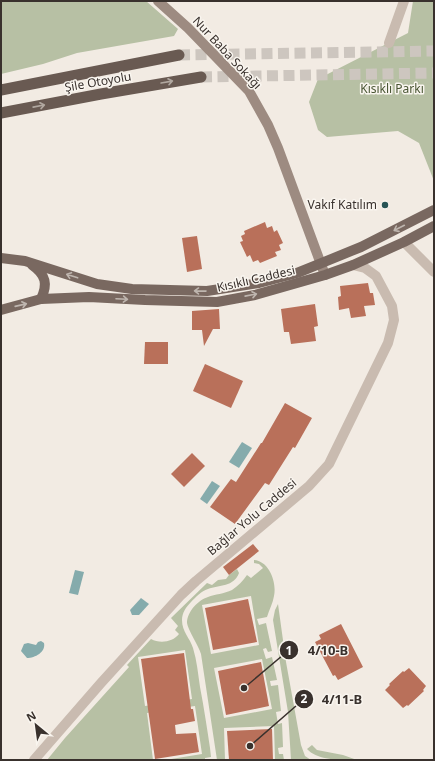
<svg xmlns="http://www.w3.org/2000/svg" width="435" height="761" viewBox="0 0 435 761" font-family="'Noto Sans',sans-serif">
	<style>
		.green { fill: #b7c0a4; fill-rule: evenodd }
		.water { fill: #85abac }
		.building { fill: #b9705a }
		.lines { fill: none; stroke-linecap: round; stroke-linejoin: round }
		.trunk-tunnel { stroke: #cdc6bf; stroke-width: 11; stroke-dasharray: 11 5.5; stroke-linecap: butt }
		.minor { stroke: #c9bbb0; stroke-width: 10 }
		.tertiary { stroke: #c9bbb0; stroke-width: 10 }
		.secondary { stroke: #9d8b81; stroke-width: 10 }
		.primary { stroke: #796860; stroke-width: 10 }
		.trunk { stroke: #695a52; stroke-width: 11 }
		.oneway { stroke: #b1a8a0 }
		.oneway2 { stroke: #bfb6af }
		.poi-dot { fill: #275456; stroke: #f9f5ef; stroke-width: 1.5 }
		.labels { text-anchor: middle; stroke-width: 3; stroke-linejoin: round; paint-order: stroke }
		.street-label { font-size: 12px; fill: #39312d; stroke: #f9f5ef }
		.park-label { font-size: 12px; fill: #495533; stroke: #f9f5ef }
		.poi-label { font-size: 12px; fill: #39312d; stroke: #f9f5ef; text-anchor: end }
		.leader { fill: none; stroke: #39312d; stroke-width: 1.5 }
		.callout-dot { fill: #39312d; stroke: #f9f5ef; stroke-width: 1.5 }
		.mark-label { font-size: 12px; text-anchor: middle; font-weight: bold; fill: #fff }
		.callout-label { font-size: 13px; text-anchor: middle; font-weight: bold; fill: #39312d; stroke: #f9f5ef; stroke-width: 3; stroke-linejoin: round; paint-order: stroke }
	</style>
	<rect width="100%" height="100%" fill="#f2ebe3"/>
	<g class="green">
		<polygon points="1,1 146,1 178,29 174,36 77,53 43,64 1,74"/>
		<polygon points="413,1 434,1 434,181 419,143 398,131 327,137 318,130 309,102 318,79 408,33"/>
		<path d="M254 560C269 561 277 582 274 596 273 603 269 610 267 617L257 619 259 625 266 623 272 651 268 652 266 648 263 649 266 659 272 657 277 680 270 681 271 686 278 685 281 711 276 712 278 724 282 723 283 747 278 748 279 754H283L284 760H275L274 726 224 728 225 760H217L201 654C198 645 188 630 187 623 187 612 198 600 208 597 215 594 224 594 232 590 238 586 243 581 247 575L251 578 263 568 259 564 254 563ZM251 596 259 645 211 654 202 605ZM262 659 272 709 224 718 214 668Z"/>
		<path d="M237 569 239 573C234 587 219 585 208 589 201 591 196 597 191 602 186 607 182 613 182 620 182 632 190 638 193 648 197 661 198 674 200 687 204 708 207 728 210 748L211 757 205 758V760H165L202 754 195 706 147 713 153 760H47L65 738 129 667 127 665 151 639C160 644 173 642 179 634L175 630 178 626 171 618 207 583 212 585 218 580 226 579 229 575ZM185 650 192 699 145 706 138 657Z"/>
		<polygon points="278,604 286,662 301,745 305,756 311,760 291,760 288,712 273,620 275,610"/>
		<path d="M312 745 317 750 343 755 357 760C341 760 318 761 307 749Z"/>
	</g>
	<g class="water">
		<polygon points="242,442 252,448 239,468 229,462"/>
		<polygon points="212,481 220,486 207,504 200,499"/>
		<polygon points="75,570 84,572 78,595 69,593"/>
		<polygon points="141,598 149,604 139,615 132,615 130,610"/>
		<path d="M41 641 44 643C46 652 35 658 27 658L21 651 24 644 28 643 36 645 38 642Z"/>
	</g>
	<g class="building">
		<polygon points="265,222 267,228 272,226 274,232 277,230 283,243 279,245 281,250 275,252 277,256 260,263 258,260 253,262 250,255 247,257 240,242 243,241 241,236 245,234 244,231"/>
		<polygon points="197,236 202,269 187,272 182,238"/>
		<polygon points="368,283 370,293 373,293 375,305 364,306 366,316 351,318 349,308 339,310 338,297 341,296 340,286"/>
		<polygon points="315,304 318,326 314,327 316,341 291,344 289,332 284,332 281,309"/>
		<polygon points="219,309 220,329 213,329 204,346 202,330 192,330 192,311"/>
		<polygon points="145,342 168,342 168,364 144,364"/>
		<polygon points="205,364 243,381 231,408 193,391"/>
		<polygon points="285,403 312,418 295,448 293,447 269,485 265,483 235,524 210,507 231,479 236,482 261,443 262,443"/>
		<polygon points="192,453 205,466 184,487 171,474"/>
		<polygon points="253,544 259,551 229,575 223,567"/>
		<polygon points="248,599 257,642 213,650 205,608"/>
		<polygon points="341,624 363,667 338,680 335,675 333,676 315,642 321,639 319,635"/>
		<polygon points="184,653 191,709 193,709 195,721 175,725 176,734 196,733 199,752 155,759 141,659"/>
		<polygon points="261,662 269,706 226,715 218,671"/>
		<polygon points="409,668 426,686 423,690 424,691 408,706 407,705 403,708 385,690 390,685 389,684 403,671 404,672"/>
		<polygon points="272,729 273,760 229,760 227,731"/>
	</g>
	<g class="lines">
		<g class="trunk-tunnel">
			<polyline points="179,55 434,51"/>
			<polyline points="201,77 434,73"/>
		</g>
		<g class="minor">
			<polyline points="389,43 404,1"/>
			<polyline points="404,242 434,272"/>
		</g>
		<polyline class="tertiary" points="34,760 101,683 181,595 196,581 309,486 329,464 388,343 394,320 392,306 376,276 365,268 353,265"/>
		<polyline class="secondary" points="158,1 188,28 249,91 268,125 278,148 325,275"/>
		<g class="primary">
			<polyline points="1,258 25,261 97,284 132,289 207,291 259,283 297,273 361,247 434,210"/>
			<path d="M32 265C46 275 48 284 41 299"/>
			<polyline points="1,310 41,299 89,297 145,300 217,302 255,295 325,275 353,265 404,242 434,226"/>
		</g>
		<g class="trunk">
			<polyline points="1,90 179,55"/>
			<polyline points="1,113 101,94 201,77"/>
		</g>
	</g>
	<defs><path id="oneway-shaft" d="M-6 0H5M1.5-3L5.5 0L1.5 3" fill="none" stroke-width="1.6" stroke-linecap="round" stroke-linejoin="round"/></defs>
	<g class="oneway">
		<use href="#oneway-shaft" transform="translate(167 82) rotate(-10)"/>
		<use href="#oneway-shaft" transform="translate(39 106) rotate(-11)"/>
	</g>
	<g class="oneway2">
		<use href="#oneway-shaft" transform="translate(399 228) rotate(153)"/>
		<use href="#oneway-shaft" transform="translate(72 276) rotate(-162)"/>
		<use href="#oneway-shaft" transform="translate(200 291) rotate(-179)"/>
		<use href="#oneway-shaft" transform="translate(251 295) rotate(-11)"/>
		<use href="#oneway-shaft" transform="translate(122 299) rotate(3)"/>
		<use href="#oneway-shaft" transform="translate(21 305) rotate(-13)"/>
	</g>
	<circle class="poi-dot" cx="385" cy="205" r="4"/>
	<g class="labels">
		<g class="street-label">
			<text transform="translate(227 53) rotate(47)" y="4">Nur Baba Sokağı</text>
			<text transform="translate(98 82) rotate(-10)" y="4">Şile Otoyolu</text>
			<text transform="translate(256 279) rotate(-13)" y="4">Kısıklı Caddesi</text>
			<text transform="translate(252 517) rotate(-40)" y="4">Bağlar Yolu Caddesi</text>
		</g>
		<g class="park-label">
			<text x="392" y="93">Kısıklı Parkı</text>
		</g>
		<g class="poi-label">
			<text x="377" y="209">Vakıf Katılım</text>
		</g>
	</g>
	<path class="leader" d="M244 688L289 650M250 746L304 699"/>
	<g class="callout-dot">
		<circle cx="244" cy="688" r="4"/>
		<circle cx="250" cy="746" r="4"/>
		<circle cx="289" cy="650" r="10"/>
		<circle cx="304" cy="699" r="10"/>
	</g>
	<g class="mark-label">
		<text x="289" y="655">1</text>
		<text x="304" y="703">2</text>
	</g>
	<g class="callout-label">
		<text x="328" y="655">4/10-B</text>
		<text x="342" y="704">4/11-B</text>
	</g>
	<rect width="435" height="761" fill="none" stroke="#39312d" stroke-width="4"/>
	<g transform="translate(36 725) rotate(331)" stroke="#f9f5ef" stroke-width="3" paint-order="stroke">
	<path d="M0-3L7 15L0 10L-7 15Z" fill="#39312d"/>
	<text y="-6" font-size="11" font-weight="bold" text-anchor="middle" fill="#39312d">N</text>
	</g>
</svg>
